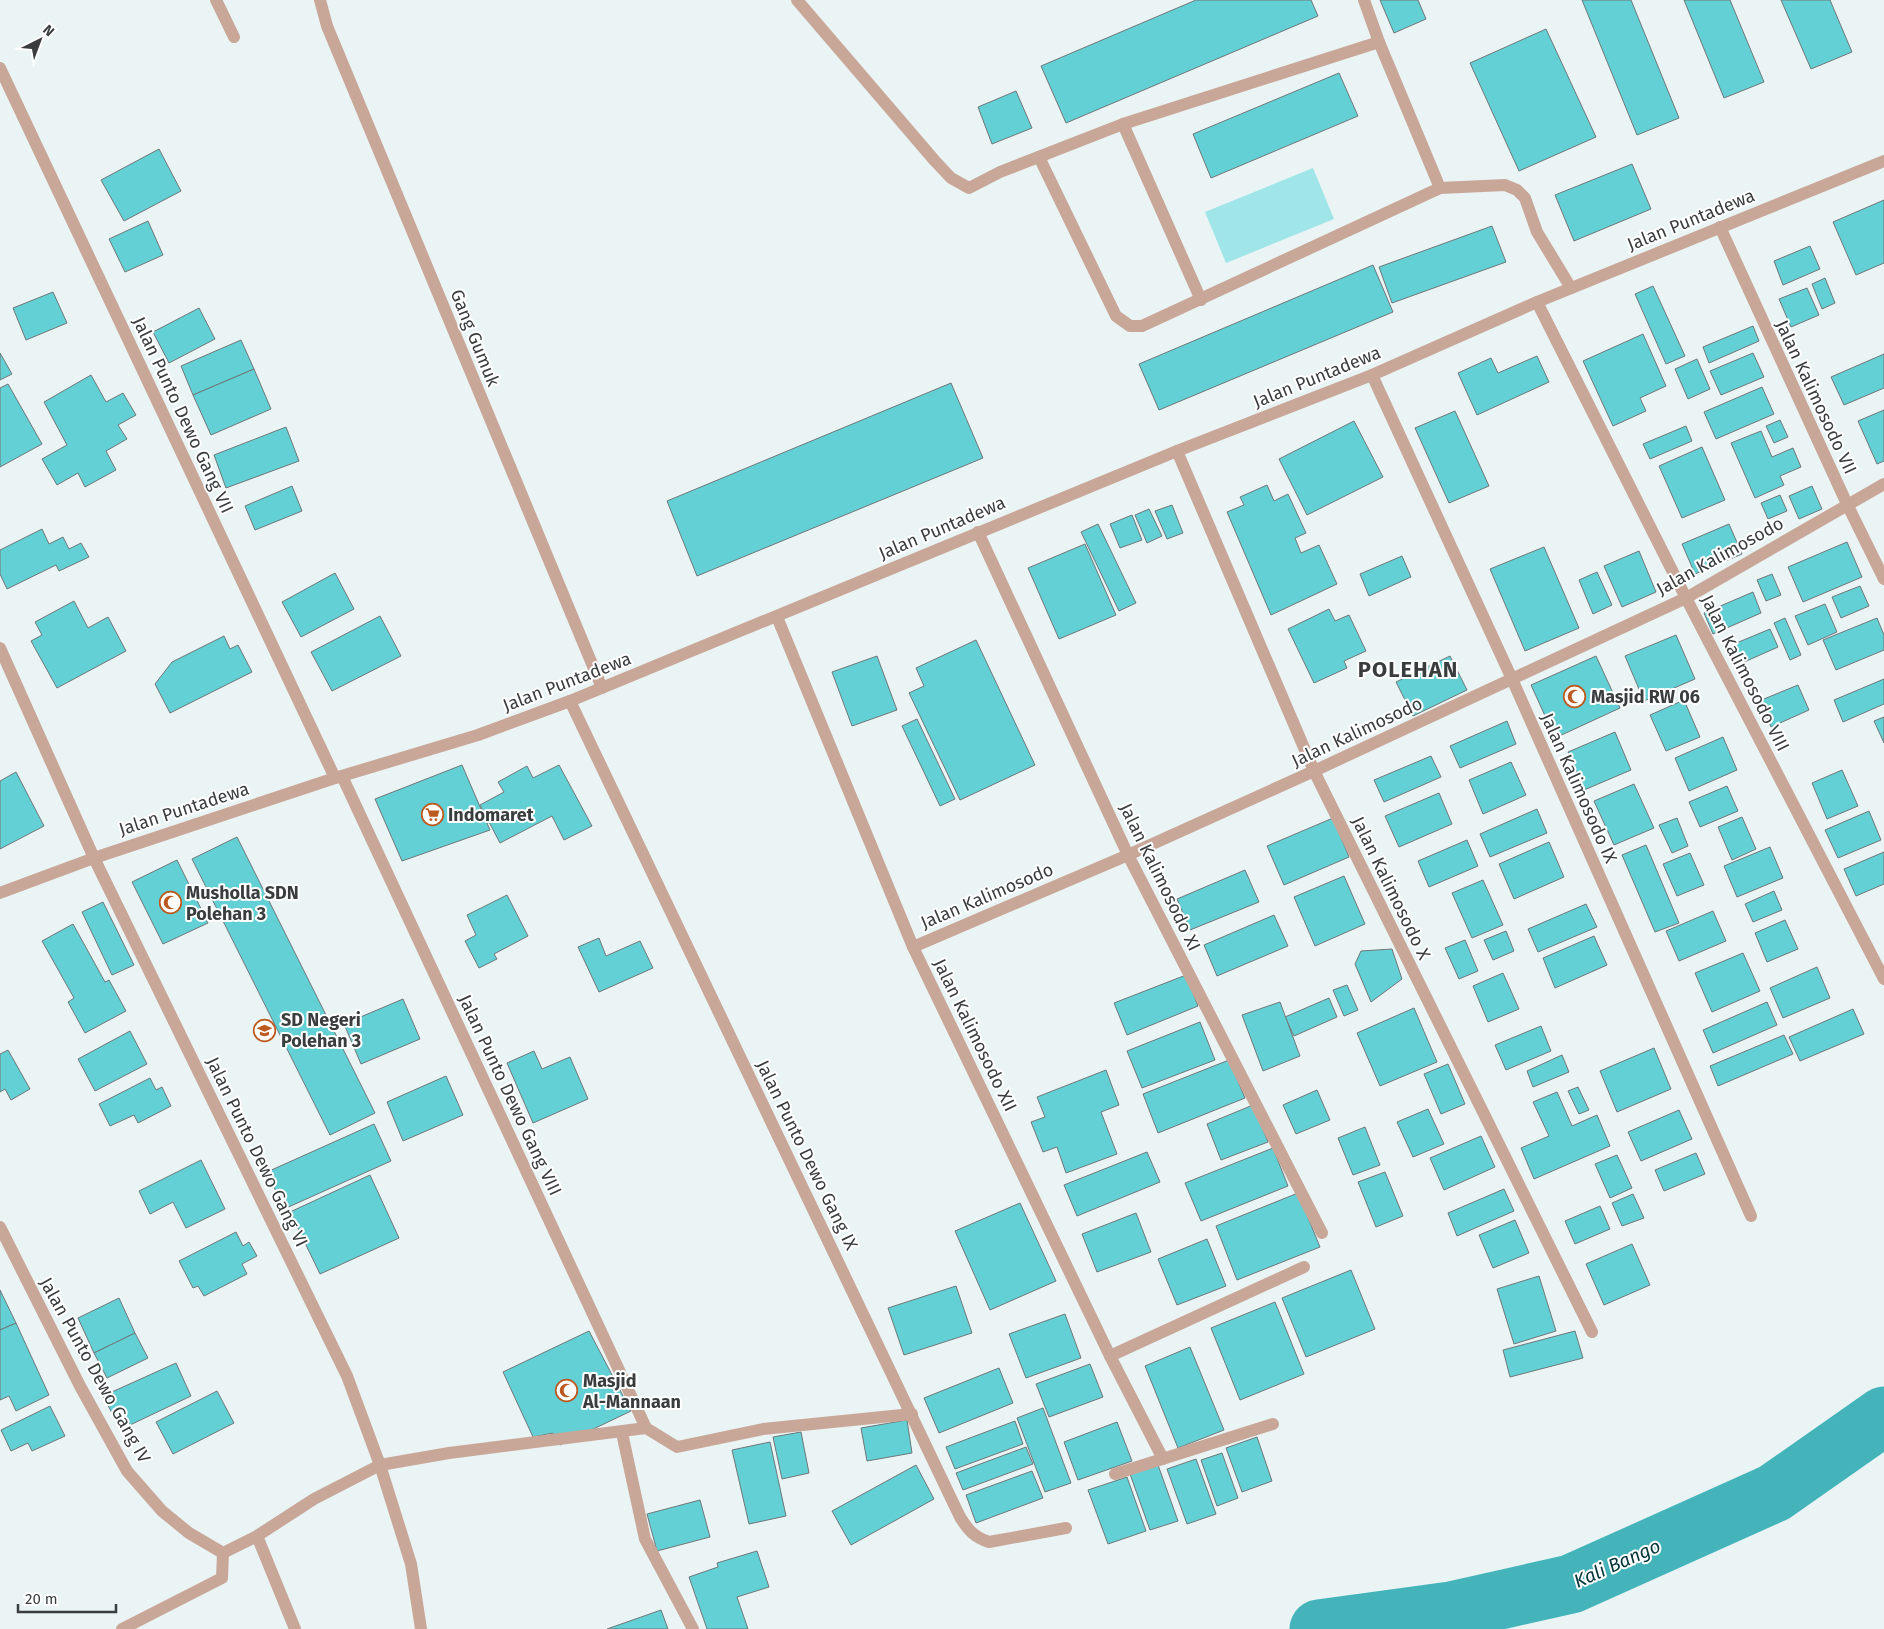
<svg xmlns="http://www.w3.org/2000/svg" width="1884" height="1629" viewBox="0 0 1884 1629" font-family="'Fira Sans',sans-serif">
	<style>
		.green { fill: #a0e5e8 }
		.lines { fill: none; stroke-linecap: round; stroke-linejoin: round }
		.river { stroke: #44b4ba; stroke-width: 59 }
		.building { fill: #62d0d5; stroke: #6f7778 }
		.minor { stroke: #c9a798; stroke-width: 12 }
		.labels { text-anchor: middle; stroke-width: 4; stroke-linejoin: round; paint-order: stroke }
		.street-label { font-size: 18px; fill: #393d3e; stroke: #fff }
		.poi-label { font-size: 18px; font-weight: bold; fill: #393d3e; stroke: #fff; text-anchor: start }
		.water-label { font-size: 19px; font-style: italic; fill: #003437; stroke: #fff }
		.district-label { font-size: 22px; font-weight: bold; letter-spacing: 1px; fill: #393d3e; stroke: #fff }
	</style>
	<rect width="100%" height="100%" fill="#eaf4f5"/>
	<polygon class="green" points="1313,168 1334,219 1226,263 1205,212"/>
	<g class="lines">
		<polyline class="river" points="1319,1629 1451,1611 1571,1584 1774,1493 1884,1416"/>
	</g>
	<g class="building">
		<polygon points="1196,0 1311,0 1318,16 1066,123 1041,66"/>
		<polygon points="1380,0 1418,0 1426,19 1394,33"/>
		<polygon points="1582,0 1631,0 1679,118 1637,135"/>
		<polygon points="1684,0 1730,0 1764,82 1724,98"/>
		<polygon points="1781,0 1830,0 1852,52 1811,69"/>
		<polygon points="1546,29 1596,137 1519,171 1470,63"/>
		<polygon points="1339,73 1358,116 1211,178 1193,134"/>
		<polygon points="1016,91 1032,128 992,144 978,107"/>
		<polygon points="159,149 181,191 124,221 101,180"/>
		<polygon points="1632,164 1651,209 1574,241 1555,195"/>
		<polygon points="1884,200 1884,263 1856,275 1833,222"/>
		<polygon points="148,221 163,255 125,272 109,239"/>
		<polygon points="1492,226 1506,262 1392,303 1379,267"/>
		<polygon points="1810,246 1820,269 1783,285 1774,261"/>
		<polygon points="1373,265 1393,312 1159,410 1139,364"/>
		<polygon points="1825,278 1835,303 1822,309 1812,284"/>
		<polygon points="1653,286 1685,356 1666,364 1635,294"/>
		<polygon points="1807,288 1819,315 1791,327 1779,299"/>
		<polygon points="53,292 67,323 26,340 13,308"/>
		<polygon points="199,308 215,339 169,363 153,332"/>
		<polygon points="1753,326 1759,341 1709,363 1703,347"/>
		<polygon points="1643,334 1666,386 1640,398 1646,411 1613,426 1583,361"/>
		<polygon points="241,340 254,369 193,395 181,366"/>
		<polygon points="0,353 12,374 0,380"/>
		<polygon points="1753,353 1764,377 1721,395 1710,371"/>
		<polygon points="1884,354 1884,388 1844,405 1831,377"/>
		<polygon points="1537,356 1549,382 1477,415 1458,373 1491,358 1498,373"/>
		<polygon points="1697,359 1710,389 1688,399 1675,369"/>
		<polygon points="254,369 271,409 211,435 193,395"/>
		<polygon points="91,375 106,402 123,393 136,415 118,425 127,439 106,451 116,470 85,487 78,473 57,485 42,459 67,445 44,402"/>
		<polygon points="951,383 983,458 697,576 667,501"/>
		<polygon points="8,384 42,444 0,467 0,388"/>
		<polygon points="1762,387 1774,414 1716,439 1704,412"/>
		<polygon points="1884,410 1884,461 1877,464 1858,421"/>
		<polygon points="1455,411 1489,486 1449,503 1415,428"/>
		<polygon points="1780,420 1788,437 1774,443 1766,426"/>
		<polygon points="1354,421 1383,477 1307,515 1279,459"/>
		<polygon points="1686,426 1692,441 1650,459 1643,444"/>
		<polygon points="286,427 299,461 226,488 214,455"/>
		<polygon points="1761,431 1772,457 1793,448 1801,467 1780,476 1784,485 1755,498 1731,443"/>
		<polygon points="1702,447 1725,500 1682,518 1659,466"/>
		<polygon points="1267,485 1274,501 1288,494 1306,533 1295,538 1301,553 1319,545 1337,584 1271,615 1227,512 1244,505 1240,497"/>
		<polygon points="292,486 302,511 255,530 245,506"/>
		<polygon points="1812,486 1822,509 1799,519 1789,496"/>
		<polygon points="1780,495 1787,511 1768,519 1761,503"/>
		<polygon points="1172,505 1183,533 1167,539 1155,511"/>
		<polygon points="1149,509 1162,536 1147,543 1135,515"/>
		<polygon points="1132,515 1142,540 1120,548 1110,524"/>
		<polygon points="1098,524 1136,603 1119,611 1081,532"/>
		<polygon points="1729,524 1742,554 1695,574 1682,544"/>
		<polygon points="42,529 49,544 63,537 69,549 81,543 89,557 59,571 56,565 7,589 0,574 0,550"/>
		<polygon points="1847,542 1862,577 1803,602 1788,567"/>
		<polygon points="1085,544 1116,615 1059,639 1028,568"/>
		<polygon points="1544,547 1579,628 1525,651 1490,569"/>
		<polygon points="1639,551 1656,592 1622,607 1604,566"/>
		<polygon points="1402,556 1411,577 1369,596 1360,574"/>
		<polygon points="1597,572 1612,605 1593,614 1579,580"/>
		<polygon points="335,573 354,609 301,637 282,602"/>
		<polygon points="1772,574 1781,595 1766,601 1757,580"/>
		<polygon points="1860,586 1869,606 1841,618 1832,597"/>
		<polygon points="1753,592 1761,613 1713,634 1704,613"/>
		<polygon points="74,601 88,628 108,617 126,651 57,688 31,641 42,635 35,622"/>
		<polygon points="1825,604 1837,632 1808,645 1795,616"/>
		<polygon points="1329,609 1335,621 1349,615 1366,651 1344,661 1347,668 1314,683 1288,629"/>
		<polygon points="380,616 401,656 332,691 311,652"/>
		<polygon points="1785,618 1801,655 1790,660 1774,623"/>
		<polygon points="1877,618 1884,635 1884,650 1836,670 1823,640"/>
		<polygon points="1770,629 1778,647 1742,663 1734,644"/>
		<polygon points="1676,635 1695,679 1644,701 1625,656"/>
		<polygon points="224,636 230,649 238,645 252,672 170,713 155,684 172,662"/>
		<polygon points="976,640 1035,765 960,800 909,693 924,686 916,668"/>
		<polygon points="877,656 897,710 852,726 832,672"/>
		<polygon points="1450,656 1467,690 1413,716 1396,682"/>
		<polygon points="1596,656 1620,708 1555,738 1531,685"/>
		<polygon points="1884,679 1884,704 1843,722 1834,700"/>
		<polygon points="1798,685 1809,710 1771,727 1759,701"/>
		<polygon points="1684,700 1700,737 1666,751 1650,715"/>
		<polygon points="1884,717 1884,743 1874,721"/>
		<polygon points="917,719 955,799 940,806 902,726"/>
		<polygon points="1507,721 1516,744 1460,768 1450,746"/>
		<polygon points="1615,732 1631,770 1584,790 1568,752"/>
		<polygon points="1723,737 1737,770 1689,791 1675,758"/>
		<polygon points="1431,756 1441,777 1384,802 1374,780"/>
		<polygon points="1511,762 1526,795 1483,814 1469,780"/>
		<polygon points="462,765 490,830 402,861 375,799"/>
		<polygon points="559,765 592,826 564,840 552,816 500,843 480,805 504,792 498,782 527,766 533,778"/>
		<polygon points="1842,770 1858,806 1827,819 1812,783"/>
		<polygon points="16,772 44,826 0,849 0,781"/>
		<polygon points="1634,784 1654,828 1614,845 1594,801"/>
		<polygon points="1727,786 1738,811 1700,827 1689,802"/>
		<polygon points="1439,793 1452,824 1399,847 1385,816"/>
		<polygon points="1537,809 1547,833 1490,857 1480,834"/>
		<polygon points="1869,811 1881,840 1838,858 1825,830"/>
		<polygon points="1742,817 1756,849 1732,860 1718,827"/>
		<polygon points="1333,818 1349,857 1284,885 1267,846"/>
		<polygon points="1677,818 1688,846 1672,853 1659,825"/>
		<polygon points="237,837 375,1113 330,1135 192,859"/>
		<polygon points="1467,840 1478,866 1429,887 1418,861"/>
		<polygon points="1549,842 1564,877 1514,899 1499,864"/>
		<polygon points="1646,845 1679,923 1655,932 1622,855"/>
		<polygon points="1770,847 1783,878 1737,897 1724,866"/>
		<polygon points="1884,852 1884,884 1856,896 1844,869"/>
		<polygon points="1690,853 1704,885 1677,896 1663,864"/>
		<polygon points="177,860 208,923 163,944 132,882"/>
		<polygon points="1245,870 1259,902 1190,930 1177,899"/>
		<polygon points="1344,876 1365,924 1315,946 1294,897"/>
		<polygon points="1483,880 1503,925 1472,938 1452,893"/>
		<polygon points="1774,891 1782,910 1753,922 1745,904"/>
		<polygon points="507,895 528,936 494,954 497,959 479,968 465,941 476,935 467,915"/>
		<polygon points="103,902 134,965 112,975 82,912"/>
		<polygon points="1586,904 1597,927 1538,952 1528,929"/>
		<polygon points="1713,911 1726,941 1679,961 1666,931"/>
		<polygon points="1274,915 1288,946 1217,976 1204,945"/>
		<polygon points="1785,920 1798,949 1767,962 1755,933"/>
		<polygon points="73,924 105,982 109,980 126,1011 85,1033 68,1002 74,998 42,941"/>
		<polygon points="1506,931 1514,951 1493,960 1484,940"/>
		<polygon points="1594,936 1607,965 1555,988 1543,958"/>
		<polygon points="599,938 606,956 640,941 653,968 599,992 578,947"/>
		<polygon points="1465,940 1478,971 1459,979 1445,948"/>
		<polygon points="1392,949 1402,979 1371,1002 1355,964 1361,951"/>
		<polygon points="1743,953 1760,991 1712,1012 1695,973"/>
		<polygon points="1817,967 1830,998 1783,1018 1770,988"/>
		<polygon points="1503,973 1519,1009 1488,1022 1473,986"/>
		<polygon points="1186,975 1198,1006 1127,1035 1114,1003"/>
		<polygon points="1347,985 1358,1010 1344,1016 1333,990"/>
		<polygon points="1329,998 1337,1017 1294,1036 1285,1017"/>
		<polygon points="403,999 420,1039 361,1064 344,1024"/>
		<polygon points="1280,1002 1300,1056 1263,1071 1242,1015"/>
		<polygon points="1767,1002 1777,1025 1713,1053 1703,1030"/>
		<polygon points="1414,1008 1437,1062 1380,1086 1357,1033"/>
		<polygon points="1853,1009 1864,1034 1800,1061 1789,1037"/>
		<polygon points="1200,1022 1215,1060 1142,1088 1127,1051"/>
		<polygon points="1541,1026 1551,1051 1506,1070 1495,1045"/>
		<polygon points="130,1031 147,1064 95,1091 78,1059"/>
		<polygon points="1784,1035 1793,1054 1718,1086 1710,1066"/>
		<polygon points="1654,1048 1671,1089 1617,1112 1600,1071"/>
		<polygon points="8,1050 30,1089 11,1100 5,1089 0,1092 0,1054"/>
		<polygon points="534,1051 542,1069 570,1057 588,1099 533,1123 507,1063"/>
		<polygon points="1562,1055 1569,1072 1533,1087 1527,1071"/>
		<polygon points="1229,1060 1245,1098 1158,1133 1143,1094"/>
		<polygon points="1448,1064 1465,1104 1441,1114 1424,1074"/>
		<polygon points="1106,1070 1119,1105 1101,1112 1117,1154 1066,1173 1057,1147 1043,1152 1031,1122 1045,1117 1037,1097"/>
		<polygon points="446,1076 463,1115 403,1141 387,1102"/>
		<polygon points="150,1078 156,1090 162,1087 171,1106 138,1123 134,1115 110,1126 99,1104"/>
		<polygon points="1578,1087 1589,1110 1579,1114 1568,1091"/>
		<polygon points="1317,1090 1330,1120 1296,1134 1283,1105"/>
		<polygon points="1557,1092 1572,1126 1597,1115 1610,1146 1534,1179 1521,1148 1549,1136 1533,1102"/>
		<polygon points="1253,1105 1268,1142 1221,1160 1207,1124"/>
		<polygon points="1428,1109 1444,1144 1413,1157 1397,1122"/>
		<polygon points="1679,1110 1692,1139 1641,1161 1628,1132"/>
		<polygon points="374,1124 391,1161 284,1209 267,1172"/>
		<polygon points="1365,1127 1380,1165 1353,1175 1338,1138"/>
		<polygon points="1481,1136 1495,1167 1444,1190 1430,1158"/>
		<polygon points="1273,1148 1288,1186 1201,1221 1185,1183"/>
		<polygon points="1147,1152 1160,1182 1077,1216 1064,1185"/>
		<polygon points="1696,1153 1705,1174 1664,1191 1655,1170"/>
		<polygon points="1617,1155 1632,1188 1610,1198 1595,1164"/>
		<polygon points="201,1160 225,1209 186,1228 173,1202 150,1214 139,1191"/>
		<polygon points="1385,1172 1403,1216 1376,1227 1358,1182"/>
		<polygon points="370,1175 399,1238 320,1274 290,1212"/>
		<polygon points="1504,1189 1514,1211 1457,1236 1448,1213"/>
		<polygon points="1298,1193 1320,1247 1237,1280 1216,1226"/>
		<polygon points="1633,1194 1644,1218 1622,1226 1612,1203"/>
		<polygon points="1020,1203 1056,1281 990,1310 955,1231"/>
		<polygon points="1600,1206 1610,1229 1575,1244 1565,1221"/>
		<polygon points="1136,1213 1151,1252 1097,1272 1082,1234"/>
		<polygon points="1515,1220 1529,1253 1493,1268 1479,1235"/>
		<polygon points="236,1232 243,1246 249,1242 257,1256 242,1264 247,1274 204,1296 198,1286 193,1288 179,1261"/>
		<polygon points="1207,1239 1226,1286 1177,1305 1158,1259"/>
		<polygon points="1632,1244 1650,1285 1604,1305 1586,1264"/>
		<polygon points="1351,1270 1375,1329 1306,1357 1282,1298"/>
		<polygon points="1539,1276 1556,1331 1514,1344 1497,1289"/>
		<polygon points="956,1286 972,1333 904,1355 888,1308"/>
		<polygon points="0,1290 16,1323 0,1330"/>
		<polygon points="119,1298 135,1333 94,1353 78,1318"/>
		<polygon points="1275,1302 1304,1374 1240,1400 1211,1328"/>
		<polygon points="1065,1314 1081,1358 1026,1378 1009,1334"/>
		<polygon points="16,1323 49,1395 16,1411 9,1396 0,1400 0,1330"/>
		<polygon points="589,1331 631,1411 560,1445 553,1433 533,1437 503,1372"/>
		<polygon points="1575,1331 1583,1358 1510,1377 1503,1350"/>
		<polygon points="135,1333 148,1358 107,1378 94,1353"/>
		<polygon points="1190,1347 1224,1430 1178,1448 1145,1366"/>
		<polygon points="176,1363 191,1396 130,1425 123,1410 113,1415 103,1396"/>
		<polygon points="1090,1364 1103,1397 1049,1417 1036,1384"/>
		<polygon points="999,1368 1013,1403 939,1433 924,1398"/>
		<polygon points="217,1391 234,1423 173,1454 156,1422"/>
		<polygon points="50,1406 65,1436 32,1451 28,1443 11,1451 1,1430"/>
		<polygon points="1043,1408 1071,1483 1045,1492 1017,1418"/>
		<polygon points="907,1420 912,1453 867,1461 861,1428"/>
		<polygon points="1015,1421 1023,1444 955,1469 946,1447"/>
		<polygon points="1117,1422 1132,1461 1078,1480 1064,1442"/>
		<polygon points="801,1432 809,1473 782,1479 773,1437"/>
		<polygon points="1257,1437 1272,1481 1242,1492 1226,1448"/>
		<polygon points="770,1442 786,1516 749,1524 732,1450"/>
		<polygon points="1026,1447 1033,1464 963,1490 956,1473"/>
		<polygon points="1222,1453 1238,1498 1217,1506 1201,1460"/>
		<polygon points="1196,1459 1216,1514 1187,1524 1167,1469"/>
		<polygon points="916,1465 934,1499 851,1545 832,1511"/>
		<polygon points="1158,1465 1178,1521 1150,1530 1130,1474"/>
		<polygon points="1032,1471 1043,1498 976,1523 966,1495"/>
		<polygon points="1127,1477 1146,1531 1108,1544 1088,1490"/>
		<polygon points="700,1500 710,1537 657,1551 647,1514"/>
		<polygon points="757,1551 769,1587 737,1597 748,1629 707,1629 689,1577 718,1567 717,1563"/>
		<polygon points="661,1610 668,1629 607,1629"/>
	</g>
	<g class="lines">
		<g class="minor">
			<polyline points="216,0 234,37"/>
			<polyline points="320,0 327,26 602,688"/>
			<polyline points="797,0 935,161 951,178 969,188 1000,172 1123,124 1379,42"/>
			<polyline points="0,68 335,778"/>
			<polyline points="1123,124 1201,300"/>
			<polyline points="1039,157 1116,316 1130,326 1142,326 1440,188 1379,42 1364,0"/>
			<polyline points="1440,188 1505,185 1517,190 1525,198 1537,232 1571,288"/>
			<polyline points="1720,227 1847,504 1884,579"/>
			<polyline points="1537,302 1686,598 1884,979"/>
			<polyline points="1372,375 1512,679 1751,1216"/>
			<polyline points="1177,451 1314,771 1592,1332"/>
			<polyline points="978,532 1128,855 1322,1233"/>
			<polyline points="777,617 913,947 1110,1356 1163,1459"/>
			<polyline points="0,648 94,858 347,1376 380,1465 411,1564 421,1629"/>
			<path d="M570 701 960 1517C968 1530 974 1537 989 1542L1066 1528"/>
			<polyline points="342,776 646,1428"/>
			<polyline points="0,893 94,858 335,778 478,735 570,701 1177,451 1372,375 1537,302 1884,161"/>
			<polyline points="913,947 1128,855 1314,771 1686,598 1884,484"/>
			<polyline points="0,1227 80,1386 127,1471 162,1511 189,1533 223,1553"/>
			<polyline points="1110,1356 1304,1267"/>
			<polyline points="622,1433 645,1539 693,1629"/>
			<polyline points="1115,1474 1273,1424"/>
			<polyline points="257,1536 295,1629"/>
			<polyline points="223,1553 257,1536 314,1499 380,1465 449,1453 646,1428 677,1447 763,1429 912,1414"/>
			<polyline points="122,1629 222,1578 223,1553"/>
		</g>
	</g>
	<defs>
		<symbol id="mosque-ring" viewBox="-11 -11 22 22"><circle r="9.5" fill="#fff" stroke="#bc591e" stroke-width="1.5"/><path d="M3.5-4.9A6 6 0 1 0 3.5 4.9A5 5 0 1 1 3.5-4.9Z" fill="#bc591e"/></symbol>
		<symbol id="supermarket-ring" viewBox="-11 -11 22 22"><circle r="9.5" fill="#fff" stroke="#bc591e" stroke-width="1.5"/><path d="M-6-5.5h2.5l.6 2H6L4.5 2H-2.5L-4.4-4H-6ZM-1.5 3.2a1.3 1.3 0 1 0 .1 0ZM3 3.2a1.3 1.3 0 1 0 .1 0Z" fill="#bc591e"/></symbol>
		<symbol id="school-ring" viewBox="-11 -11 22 22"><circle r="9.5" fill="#fff" stroke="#bc591e" stroke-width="1.5"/><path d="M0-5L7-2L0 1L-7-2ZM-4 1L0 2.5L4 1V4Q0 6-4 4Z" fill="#bc591e"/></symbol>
	</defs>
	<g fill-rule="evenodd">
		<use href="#mosque-ring" x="1562" y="684" width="25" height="25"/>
		<use href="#supermarket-ring" x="420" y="802" width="25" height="25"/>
		<use href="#mosque-ring" x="158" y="890" width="25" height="25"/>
		<use href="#school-ring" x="252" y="1018" width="25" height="25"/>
		<use href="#mosque-ring" x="554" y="1378" width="25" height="25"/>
	</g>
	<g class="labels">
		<g class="street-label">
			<text transform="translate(1691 220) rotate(-22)" y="6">Jalan Puntadewa</text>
			<text transform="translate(475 338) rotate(68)" y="6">Gang Gumuk</text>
			<text transform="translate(1317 377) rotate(-22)" y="6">Jalan Puntadewa</text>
			<text transform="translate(1816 397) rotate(65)" y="6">Jalan Kalimosodo VII</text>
			<text transform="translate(183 415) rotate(65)" y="6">Jalan Punto Dewo Gang VII</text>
			<text transform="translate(942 528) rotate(-23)" y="6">Jalan Puntadewa</text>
			<text transform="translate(1720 556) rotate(-29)" y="6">Jalan Kalimosodo</text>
			<text transform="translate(1745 673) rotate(63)" y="6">Jalan Kalimosodo VIII</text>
			<text transform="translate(567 682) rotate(-21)" y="6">Jalan Puntadewa</text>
			<text transform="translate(1357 732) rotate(-25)" y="6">Jalan Kalimosodo</text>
			<text transform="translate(1579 788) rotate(66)" y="6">Jalan Kalimosodo IX</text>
			<text transform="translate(184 809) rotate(-18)" y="6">Jalan Puntadewa</text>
			<text transform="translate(1160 877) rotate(64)" y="6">Jalan Kalimosodo XI</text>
			<text transform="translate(1391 888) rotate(64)" y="6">Jalan Kalimosodo X</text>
			<text transform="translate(987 896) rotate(-23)" y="6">Jalan Kalimosodo</text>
			<text transform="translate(975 1035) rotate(64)" y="6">Jalan Kalimosodo XII</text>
			<text transform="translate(510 1095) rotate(65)" y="6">Jalan Punto Dewo Gang VIII</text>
			<text transform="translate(257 1152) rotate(64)" y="6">Jalan Punto Dewo Gang VI</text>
			<text transform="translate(807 1155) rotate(64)" y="6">Jalan Punto Dewo Gang IX</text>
			<text transform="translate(95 1370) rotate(61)" y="6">Jalan Punto Dewo Gang IV</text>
		</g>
		<g class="poi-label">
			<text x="1591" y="703">Masjid RW 06</text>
			<text x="448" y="821">Indomaret</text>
			<text x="186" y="899">Musholla SDN<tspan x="186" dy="21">Polehan 3</tspan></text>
			<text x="281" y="1026">SD Negeri<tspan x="281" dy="21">Polehan 3</tspan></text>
			<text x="583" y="1387">Masjid<tspan x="583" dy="21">Al-Mannaan</tspan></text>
		</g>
		<g class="water-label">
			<text transform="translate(1617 1563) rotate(-24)" y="7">Kali Bango</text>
		</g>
		<g class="district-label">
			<text x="1408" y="677">POLEHAN</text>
		</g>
	</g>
	<g transform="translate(40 40) rotate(42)" stroke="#ffffff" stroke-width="4" paint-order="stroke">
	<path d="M0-4L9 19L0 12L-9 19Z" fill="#393d3e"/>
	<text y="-8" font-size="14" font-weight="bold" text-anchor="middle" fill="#393d3e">N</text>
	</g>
	<path d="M18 1604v8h98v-8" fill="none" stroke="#393d3e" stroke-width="2.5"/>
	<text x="25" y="1604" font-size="15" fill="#393d3e" stroke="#ffffff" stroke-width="4" paint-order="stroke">20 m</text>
</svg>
